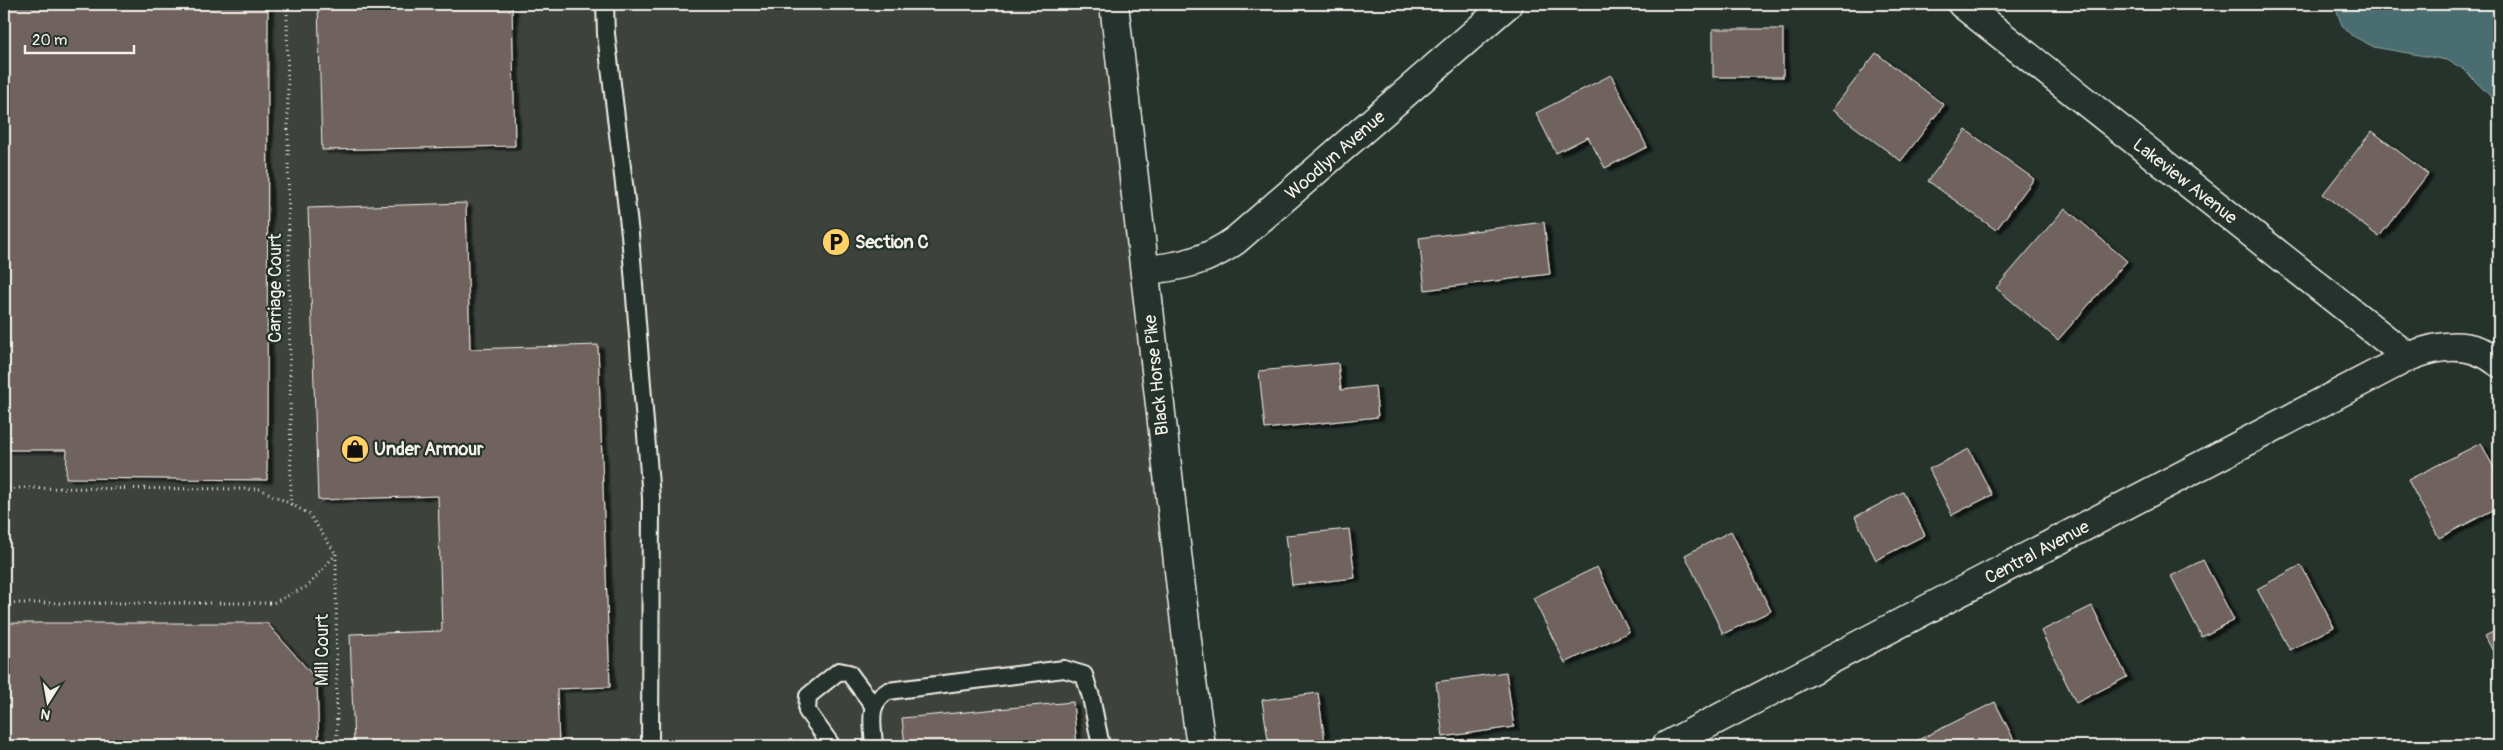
<svg xmlns="http://www.w3.org/2000/svg" width="2503" height="750" viewBox="0 0 2503 750" font-family="Pangolin,sans-serif">
	<style>
		.built { fill: #3c423c }
		.water { fill: #4a6d70; stroke: #8ea2a0 }
		.building { fill: #70645e; stroke: #f4f1e8; filter: url(#shadow) }
		.lines { fill: none; stroke-linecap: round; stroke-linejoin: round }
		.service-casing { stroke: #f4f1e8; stroke-width: 20 }
		.minor-casing { stroke: #f4f1e8; stroke-width: 31 }
		.primary-casing { stroke: #f4f1e8; stroke-width: 31 }
		.path { stroke: #f4f1e8; stroke-width: 3; stroke-dasharray: 1 4; stroke-linecap: butt }
		.service { stroke: #26332d; stroke-width: 16 }
		.minor { stroke: #26332d; stroke-width: 28 }
		.primary { stroke: #26332d; stroke-width: 28 }
		.labels { text-anchor: middle; stroke-width: 4.5; stroke-linejoin: round; paint-order: stroke }
		.street-label { font-size: 18px; fill: #f4f1e8; stroke: #26332d }
		.poi-label { font-size: 18px; font-weight: bold; fill: #f4f1e8; stroke: #26332d; text-anchor: start }
	</style>
	<defs>
		<filter id="shadow"><feDropShadow dx="5.5" dy="3" stdDeviation="1" flood-color="#0009"/></filter>
	</defs>
	<rect width="100%" height="100%" fill="#26332d"/>
	<filter id="ink" filterUnits="userSpaceOnUse"><feTurbulence type="fractalNoise" baseFrequency=".02" numOctaves="2"/><feDisplacementMap in="SourceGraphic" scale="10" xChannelSelector="R" yChannelSelector="G"/><feConvolveMatrix kernelMatrix="1 2 1 2 8 2 1 2 1" color-interpolation-filters="sRGB"/></filter>
	<g filter="url(#ink)">
		<polygon class="built" points="4,4 1114,4 1201,746 4,746"/>
		<polygon class="water" points="2334,4 2499,4 2499,105 2462,68 2447,60 2374,47 2351,35 2342,25"/>
		<g class="building">
			<polygon points="4,4 268,4 267,480 66,478 67,450 4,450"/>
			<polygon points="318,4 512,4 515,146 322,150"/>
			<rect x="1713" y="29" width="70" height="48"/>
			<polygon points="1876,53 1944,105 1901,161 1832,110"/>
			<polygon points="1611,75 1647,147 1605,168 1588,137 1556,153 1536,113"/>
			<polygon points="1966,130 2034,179 1996,230 1928,181"/>
			<polygon points="2372,131 2428,174 2379,237 2323,194"/>
			<polygon points="466,203 470,349 598,345 610,687 557,689 559,746 354,746 350,634 442,631 438,496 318,500 308,208"/>
			<polygon points="2065,208 2127,261 2058,340 1996,288"/>
			<polygon points="1544,222 1550,274 1425,290 1419,238"/>
			<polygon points="1338,363 1341,390 1375,386 1378,417 1265,429 1259,371"/>
			<polygon points="2481,443 2499,478 2499,507 2439,538 2408,480"/>
			<polygon points="1969,449 1992,495 1952,515 1929,469"/>
			<polygon points="1903,492 1925,535 1876,560 1855,517"/>
			<polygon points="1349,529 1355,578 1292,585 1286,535"/>
			<polygon points="1731,531 1771,611 1723,634 1685,555"/>
			<polygon points="2203,560 2234,620 2202,637 2171,576"/>
			<polygon points="2301,565 2334,627 2290,650 2257,589"/>
			<polygon points="1597,567 1629,632 1565,663 1533,598"/>
			<polygon points="2092,606 2127,677 2076,703 2041,631"/>
			<polygon points="4,623 267,623 317,680 319,746 4,746"/>
			<polygon points="2499,629 2499,663 2485,636"/>
			<polygon points="1506,672 1514,727 1443,737 1436,682"/>
			<polygon points="1318,693 1325,742 1269,746 1262,700"/>
			<polygon points="1073,702 1077,746 905,746 902,718"/>
			<polygon points="1995,702 2017,746 1906,746"/>
		</g>
		<g class="lines">
			<defs>
				<g id="service">
					<polyline points="605,4 606,34 630,234 651,498 650,746"/>
					<polyline points="832,746 807,711 808,696 839,671 849,673 873,705"/>
					<path d="M874 746C873 723 866 704 888 691L1064 669 1084 675 1091 697 1101 746"/>
				</g>
				<g id="minor">
					<polyline points="1962,4 2408,357"/>
					<path d="M1145 270C1179 267 1208 261 1236 240L1508 4"/>
					<path d="M1666 746 2408 357C2439 344 2472 340 2499 363"/>
				</g>
				<polyline id="primary" points="1114,4 1191,675 1201,746"/>
			</defs>
			<use href="#service" class="service-casing"/>
			<use href="#minor" class="minor-casing"/>
			<use href="#primary" class="primary-casing"/>
			<g class="path">
				<polyline points="287,4 291,504 309,514 336,554"/>
				<polyline points="4,488 260,489 291,504"/>
				<polyline points="336,554 337,746"/>
				<polyline points="4,603 273,603 308,586 336,554"/>
			</g>
			<use href="#service" class="service"/>
			<use href="#minor" class="minor"/>
			<use href="#primary" class="primary"/>
		</g>
	</g>
	<defs>
		<symbol id="parking-disc" viewBox="-11 -11 22 22"><circle r="9.5" fill="#ffd166" stroke="#26332d"/><path d="M-3.5-5.5H1a3.5 3.5 0 0 1 0 7H-1V5.5H-3.5ZM-1-3.4V-.6H.8a1.4 1.4 0 0 0 0-2.8Z" fill="#111"/></symbol>
		<symbol id="shop-disc" viewBox="-11 -11 22 22"><circle r="9.5" fill="#ffd166" stroke="#26332d"/><path d="M-5-2.5h2.3a2.7 3.5 0 0 1 5.4 0H5L5.5 6h-11ZM-1.5-2.5h3a1.5 2.3 0 0 0-3 0Z" fill="#111"/></symbol>
	</defs>
	<g fill-rule="evenodd">
		<use href="#parking-disc" x="820" y="226" width="32" height="32"/>
		<use href="#shop-disc" x="339" y="433" width="32" height="32"/>
	</g>
	<g class="labels">
		<g class="street-label">
			<text transform="translate(1335 155) rotate(-41)" y="6">Woodlyn Avenue</text>
			<text transform="translate(2185 181) rotate(38)" y="6">Lakeview Avenue</text>
			<text transform="translate(275 288) rotate(-90)" y="6">Carriage Court</text>
			<text transform="translate(1156 375) rotate(-96)" y="6">Black Horse Pike</text>
			<text transform="translate(2037 552) rotate(-28)" y="6">Central Avenue</text>
			<text transform="translate(322 650) rotate(-90)" y="6">Mill Court</text>
		</g>
		<g class="poi-label">
			<text x="855" y="248">Section C</text>
			<text x="374" y="455">Under Armour</text>
		</g>
	</g>
	<rect width="2503" height="750" fill="none" stroke="#26332d" stroke-width="20"/>
	<rect x="10" y="10" width="2483" height="730" fill="none" stroke="#f4f1e8" stroke-width="2" filter="url(#ink)"/>
	<g transform="translate(48 702) rotate(191)" stroke="#26332d" stroke-width="4" paint-order="stroke">
	<path d="M0-4L9 19L0 12L-9 19Z" fill="#f4f1e8"/>
	<text y="-8" font-size="14" font-weight="bold" text-anchor="middle" fill="#f4f1e8">N</text>
	</g>
	<path d="M25 45v8h109v-8" fill="none" stroke="#f4f1e8" stroke-width="2.5"/>
	<text x="32" y="45" font-size="15" fill="#f4f1e8" stroke="#26332d" stroke-width="4" paint-order="stroke">20 m</text>
</svg>
